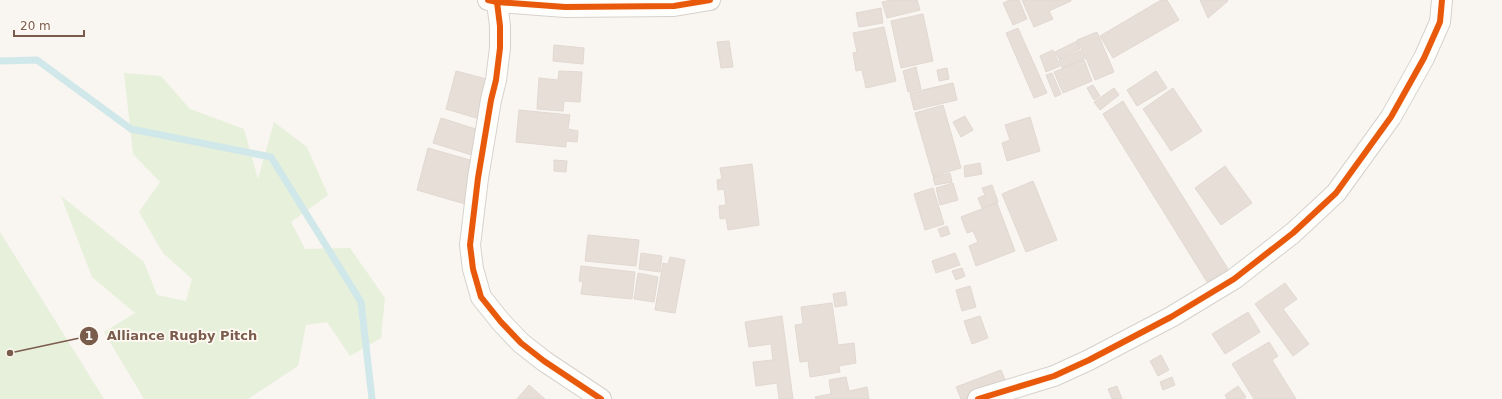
<svg xmlns="http://www.w3.org/2000/svg" width="1502" height="399" viewBox="0 0 1502 399" font-family="'DejaVu Sans',sans-serif">
	<style>
		.green { fill: #e7f0db }
		.lines { fill: none; stroke-linecap: round; stroke-linejoin: round }
		.stream { stroke: #d0e8ea; stroke-width: 7 }
		.building { fill: #e6ded7; stroke: #e2d8d2 }
		.minor-casing { stroke: #d7d1cb; stroke-width: 22 }
		.minor { stroke: #fefefd; stroke-width: 20 }
		.cycleway-casing { stroke: #fffaf3; stroke-width: 8 }
		.cycleway { stroke: #e8590c; stroke-width: 6 }
		.leader { fill: none; stroke: #7a5c4d; stroke-width: 1.5 }
		.callout-dot { fill: #7a5c4d; stroke: #fffaf3; stroke-width: 1.5 }
		.mark-label { font-size: 12px; text-anchor: middle; font-weight: bold; fill: #fff }
		.callout-label { font-size: 13px; text-anchor: middle; font-weight: bold; fill: #7a5c4d; stroke: #fffaf3; stroke-width: 3.5; stroke-linejoin: round; paint-order: stroke }
	</style>
	<rect width="100%" height="100%" fill="#f9f5f0"/>
	<g class="green">
		<polygon points="124,73 161,76 190,109 244,129 258,179 274,122 307,147 328,195 291,222 305,249 350,248 385,298 381,338 350,356 327,322 306,325 298,366 248,399 144,399 104,332 135,313 92,277 61,196 144,262 157,295 186,301 192,279 163,253 139,212 160,182 133,154"/>
		<polygon points="0,232 104,399 0,399"/>
	</g>
	<g class="lines">
		<polyline class="stream" points="0,61 37,60 131,129 271,157 361,302 372,399"/>
	</g>
	<g class="building">
		<polygon points="891,0 917,0 920,10 887,18 882,2"/>
		<polygon points="1008,0 1019,0 1027,19 1013,25 1003,3 1008,1"/>
		<polygon points="1022,0 1071,0 1071,1 1049,11 1053,19 1034,27"/>
		<polygon points="1161,0 1167,0 1179,20 1113,58 1100,36"/>
		<polygon points="1200,0 1227,0 1228,1 1208,18"/>
		<polygon points="881,8 883,23 859,27 856,13"/>
		<polygon points="923,14 933,61 901,68 891,21"/>
		<polygon points="884,27 896,81 866,88 862,70 856,71 853,53 857,52 853,33"/>
		<polygon points="1018,28 1047,93 1034,98 1006,33"/>
		<polygon points="1097,32 1114,72 1095,80 1086,58 1062,68 1059,60 1082,50 1077,40"/>
		<polygon points="729,41 733,67 721,68 717,42"/>
		<polygon points="1077,41 1080,49 1059,59 1055,52"/>
		<polygon points="554,45 584,48 583,64 553,61"/>
		<polygon points="1053,50 1060,66 1046,72 1040,56"/>
		<polygon points="1084,60 1092,81 1063,93 1054,72"/>
		<polygon points="916,67 921,89 908,92 903,71"/>
		<polygon points="947,68 949,79 939,81 937,70"/>
		<polygon points="456,71 494,81 483,120 446,109"/>
		<polygon points="559,71 582,72 580,102 564,101 563,111 537,109 539,78 558,80"/>
		<polygon points="1156,71 1167,88 1137,106 1127,90"/>
		<polygon points="1052,73 1061,94 1055,97 1046,75"/>
		<polygon points="953,83 957,100 914,110 910,93"/>
		<polygon points="1093,85 1100,96 1094,100 1087,88"/>
		<polygon points="1114,88 1119,95 1100,110 1094,102"/>
		<polygon points="1173,88 1202,131 1171,151 1143,109"/>
		<polygon points="1123,101 1228,269 1207,282 1103,114"/>
		<polygon points="943,105 961,168 933,176 915,113"/>
		<polygon points="519,110 570,115 568,129 578,131 577,142 566,141 566,147 516,142"/>
		<polygon points="965,116 973,130 961,137 953,122"/>
		<polygon points="1030,117 1040,151 1007,161 1002,143 1010,140 1005,125"/>
		<polygon points="441,118 482,131 475,156 433,143"/>
		<polygon points="428,148 477,162 465,204 417,190"/>
		<polygon points="554,160 567,161 566,172 554,171"/>
		<polygon points="980,163 982,174 965,177 964,166"/>
		<polygon points="752,164 759,225 728,230 726,218 720,219 719,206 726,205 724,189 718,190 717,180 722,179 720,168"/>
		<polygon points="1225,166 1252,203 1221,225 1195,188"/>
		<polygon points="950,173 952,182 935,185 933,177"/>
		<polygon points="1033,181 1057,240 1026,252 1002,194"/>
		<polygon points="953,183 958,200 940,205 936,188"/>
		<polygon points="992,185 998,202 982,208 978,198 985,195 982,188"/>
		<polygon points="933,188 944,224 925,230 914,194"/>
		<polygon points="997,203 1015,251 976,266 969,246 978,242 973,231 967,233 961,217"/>
		<polygon points="947,226 950,234 941,237 938,229"/>
		<polygon points="588,235 639,240 636,266 585,261"/>
		<polygon points="641,253 662,256 660,272 639,269"/>
		<polygon points="955,253 960,265 936,273 932,261"/>
		<polygon points="670,257 685,260 675,313 655,310 663,263 668,264"/>
		<polygon points="581,266 635,272 632,299 581,294 583,282 579,281"/>
		<polygon points="962,268 965,276 956,280 952,271"/>
		<polygon points="638,273 658,277 654,302 634,299"/>
		<polygon points="1285,283 1297,299 1283,309 1309,344 1293,356 1255,304"/>
		<polygon points="970,286 976,307 962,311 956,290"/>
		<polygon points="845,292 847,305 835,307 833,294"/>
		<polygon points="832,303 838,345 854,343 856,363 839,366 840,372 810,377 808,361 800,362 795,325 803,324 801,307"/>
		<polygon points="1248,312 1260,332 1225,354 1212,334"/>
		<polygon points="782,316 793,399 779,399 777,383 756,386 753,362 773,360 771,344 749,347 745,322"/>
		<polygon points="980,316 988,338 972,344 964,321"/>
		<polygon points="1269,342 1278,356 1272,360 1296,399 1254,399 1232,364"/>
		<polygon points="1161,355 1169,370 1158,376 1150,361"/>
		<polygon points="1001,370 1007,384 969,399 961,399 956,387"/>
		<polygon points="846,377 849,391 867,387 869,399 816,399 815,397 831,394 829,380"/>
		<polygon points="1172,377 1175,385 1163,390 1160,382"/>
		<polygon points="529,385 545,399 517,399"/>
		<polygon points="1117,386 1122,399 1112,399 1108,389"/>
		<polygon points="1238,386 1246,397 1244,399 1227,399 1225,395"/>
	</g>
	<g class="lines">
		<defs>
			<g id="minor">
				<polyline points="488,0 497,2 565,7 674,6 710,0"/>
				<polyline points="497,2 500,26 500,48 496,80 491,100 478,178 470,245 473,269 481,297 501,322 521,343 544,361 601,399"/>
				<polyline points="978,399 1054,376 1089,360 1171,317 1234,279 1293,233 1336,193 1391,117 1424,58 1440,22 1442,0"/>
			</g>
		</defs>
		<use href="#minor" class="minor-casing"/>
		<use href="#minor" class="minor"/>
		<defs>
			<g id="cycleway">
				<polyline points="488,0 497,2 565,7 674,6 710,0"/>
				<polyline points="497,2 500,26 500,48 496,80 491,100 478,178 470,245 473,269 481,297 501,322 521,343 544,361 601,399"/>
				<polyline points="978,399 1054,376 1089,360 1171,317 1234,279 1293,233 1336,193 1391,117 1424,58 1440,22 1442,0"/>
			</g>
		</defs>
		<use href="#cycleway" class="cycleway-casing"/>
		<use href="#cycleway" class="cycleway"/>
	</g>
	<path class="leader" d="M10 353L89 336"/>
	<g class="callout-dot">
		<circle cx="10" cy="353" r="4"/>
		<circle cx="89" cy="336" r="10"/>
	</g>
	<g class="mark-label">
		<text x="89" y="340">1</text>
	</g>
	<g class="callout-label">
		<text x="182" y="340">Alliance Rugby Pitch</text>
	</g>
	<path d="M14 30v6h70v-6" fill="none" stroke="#7a5c4d" stroke-width="2"/>
	<text x="20" y="30" font-size="12" fill="#7a5c4d" stroke="#fffaf3" stroke-width="3" paint-order="stroke">20 m</text>
</svg>
